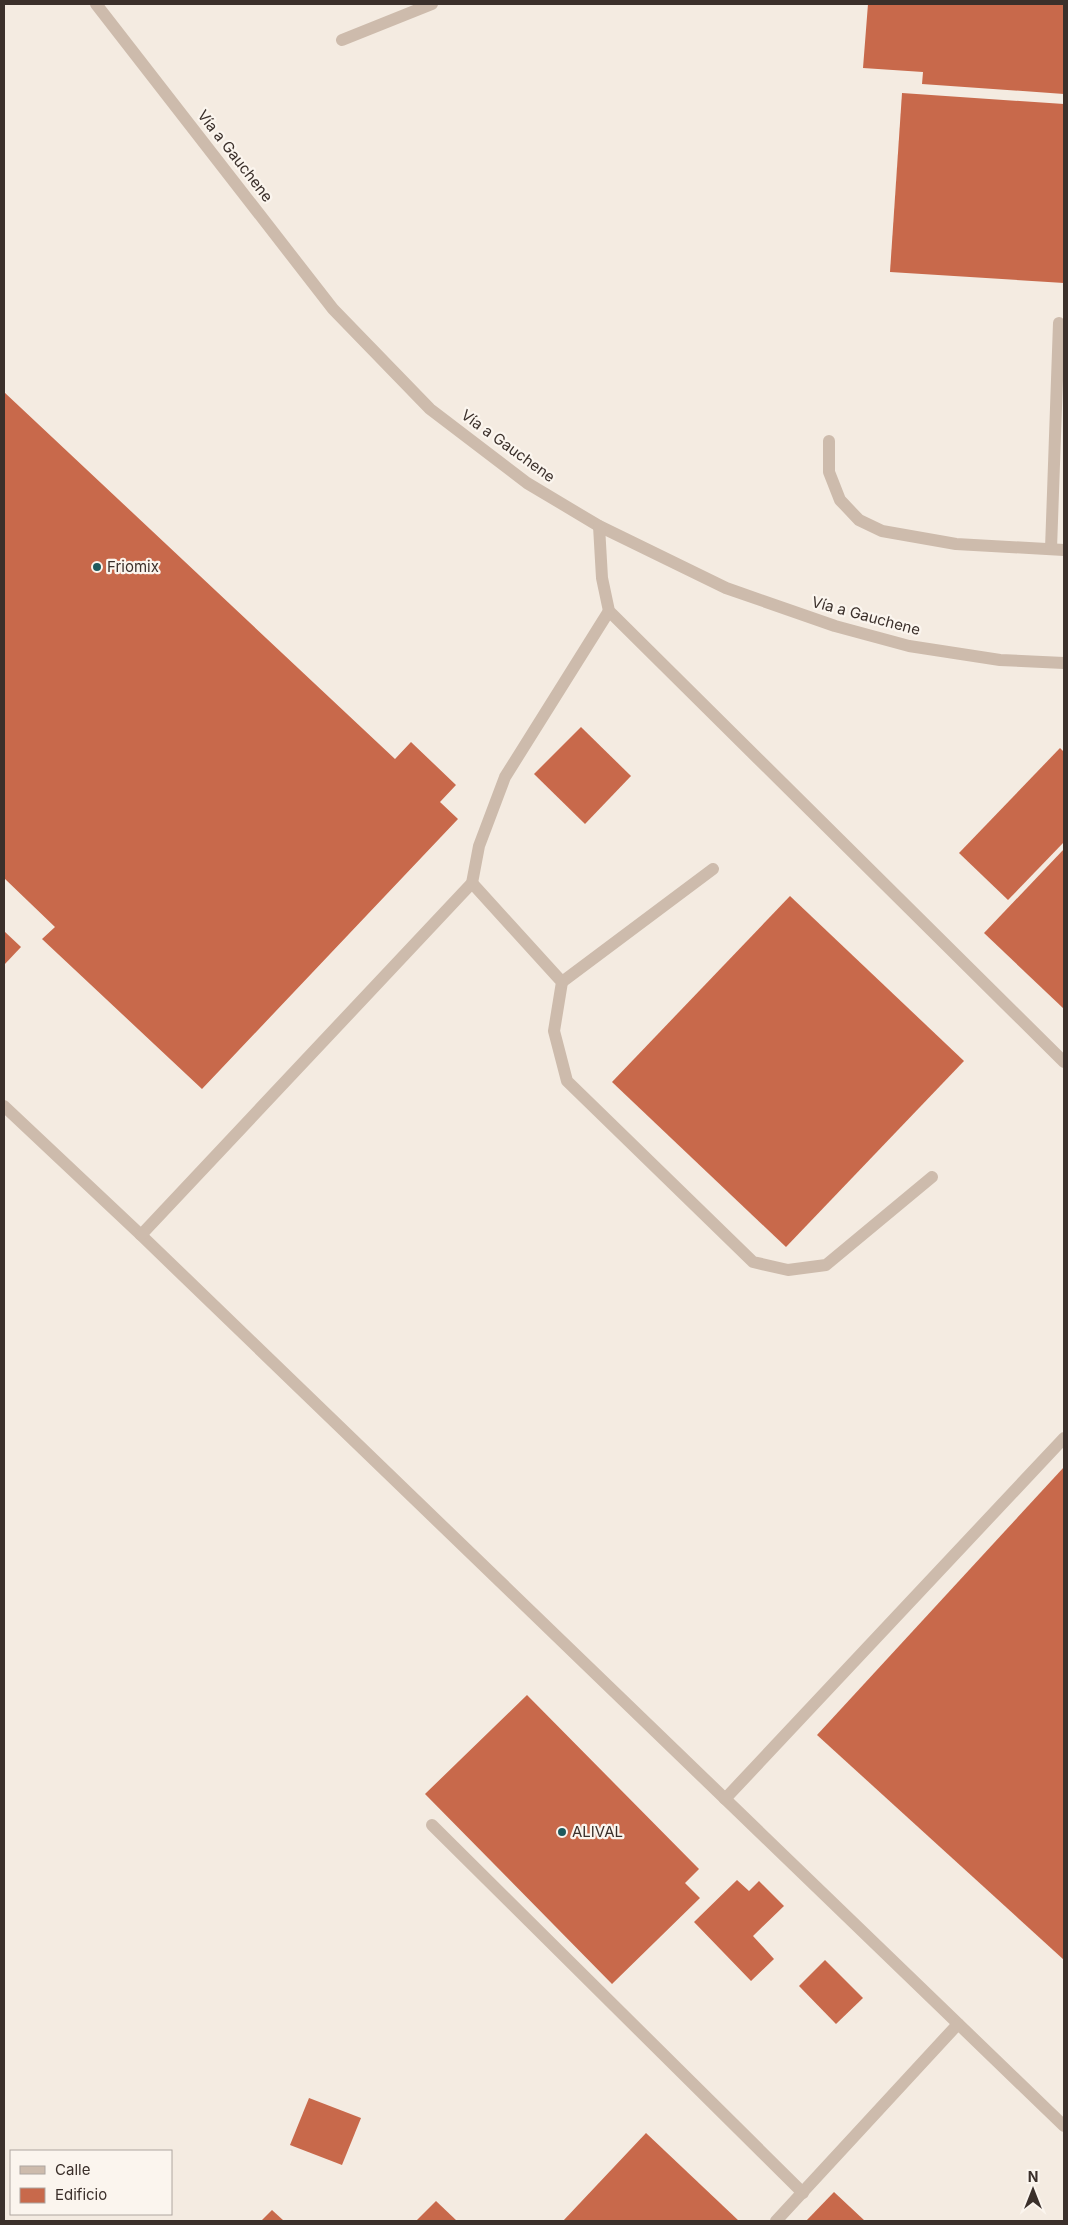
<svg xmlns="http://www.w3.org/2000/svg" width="1068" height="2225" viewBox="0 0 1068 2225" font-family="Inter,sans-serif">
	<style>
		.building { fill: #c8694b }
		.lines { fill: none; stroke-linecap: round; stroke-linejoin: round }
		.minor { stroke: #cdbbac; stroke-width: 12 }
		.poi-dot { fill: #1f5a5e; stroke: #fbf5ee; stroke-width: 2 }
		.labels { text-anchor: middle; stroke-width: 4.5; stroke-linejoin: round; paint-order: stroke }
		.street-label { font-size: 15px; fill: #3b302b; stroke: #fbf5ee }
		.poi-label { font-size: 15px; fill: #3b302b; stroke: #fbf5ee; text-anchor: start }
	</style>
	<rect width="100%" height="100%" fill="#f4ebe1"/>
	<g class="building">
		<polygon points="868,4 1064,4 1064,94 922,84 923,72 863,68"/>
		<polygon points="902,93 1064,104 1064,283 890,272"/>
		<polygon points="4,392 395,759 411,742 456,785 440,802 458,819 202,1089 42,939 55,927 4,878"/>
		<polygon points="581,727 631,776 585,824 534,774"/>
		<polygon points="1060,748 1064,752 1064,842 1008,900 959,853"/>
		<polygon points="1064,849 1064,1009 984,933"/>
		<polygon points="790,896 964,1061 786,1247 612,1082"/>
		<polygon points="4,931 21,947 4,965"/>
		<polygon points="1064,1467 1064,1960 817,1735"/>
		<polygon points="527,1695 699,1869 685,1883 700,1898 612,1984 425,1794"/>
		<polygon points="737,1880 749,1891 759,1881 784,1906 753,1936 774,1959 751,1981 694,1922"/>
		<polygon points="825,1960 863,1998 836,2024 799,1986"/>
		<polygon points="309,2098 361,2118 342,2165 290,2145"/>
		<polygon points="646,2133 739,2221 563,2221"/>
		<polygon points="834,2192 865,2221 806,2221"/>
		<polygon points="436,2201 457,2221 416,2221"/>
		<polygon points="272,2210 284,2221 261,2221"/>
	</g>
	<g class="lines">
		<g class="minor">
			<polyline points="96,4 333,309 430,409 527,483 599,526 726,588 835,626 909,646 1000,660 1064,663"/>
			<polyline points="342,40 432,4"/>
			<polyline points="829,441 829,472 840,500 859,520 882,531 956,544 1064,550"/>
			<polyline points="599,526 602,578 609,611 1064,1062"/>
			<polyline points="1051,549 1059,323"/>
			<polyline points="472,883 562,982 554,1031 567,1081 753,1262 788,1270 826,1265 932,1177"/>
			<polyline points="562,982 713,869"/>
			<polyline points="4,1106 141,1235 1064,2126"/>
			<polyline points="141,1235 472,883 479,846 505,777 609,611"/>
			<polyline points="725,1799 1064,1438"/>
			<polyline points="432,1825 803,2193"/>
			<polyline points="776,2221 958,2024"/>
		</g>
	</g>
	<g class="poi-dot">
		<circle cx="97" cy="567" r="5"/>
		<circle cx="562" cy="1832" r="5"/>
	</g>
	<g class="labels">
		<g class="street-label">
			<text transform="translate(235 156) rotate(52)" y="5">Vía a Gauchene</text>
			<text transform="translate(508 446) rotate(36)" y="5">Vía a Gauchene</text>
			<text transform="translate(866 616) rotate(15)" y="5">Vía a Gauchene</text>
		</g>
		<g class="poi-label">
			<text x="107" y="572">Friomix</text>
			<text x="572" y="1837">ALIVAL</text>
		</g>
	</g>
	<rect width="1068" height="2225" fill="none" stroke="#3b302b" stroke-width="10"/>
	<rect x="10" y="2150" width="162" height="65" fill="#fbf5ee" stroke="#aea6a0"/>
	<rect x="20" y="2166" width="25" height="8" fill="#cdbbac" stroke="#aea6a0"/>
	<text x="55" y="2175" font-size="15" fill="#3b302b">Calle</text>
	<rect x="20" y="2188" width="25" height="15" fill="#c8694b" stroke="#aea6a0"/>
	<text x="55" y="2200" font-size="15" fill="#3b302b">Edificio</text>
	<g transform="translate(1033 2190)" stroke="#fbf5ee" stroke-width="4" paint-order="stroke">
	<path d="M0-4L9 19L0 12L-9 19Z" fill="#3b302b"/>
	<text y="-8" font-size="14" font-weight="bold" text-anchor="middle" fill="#3b302b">N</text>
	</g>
</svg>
